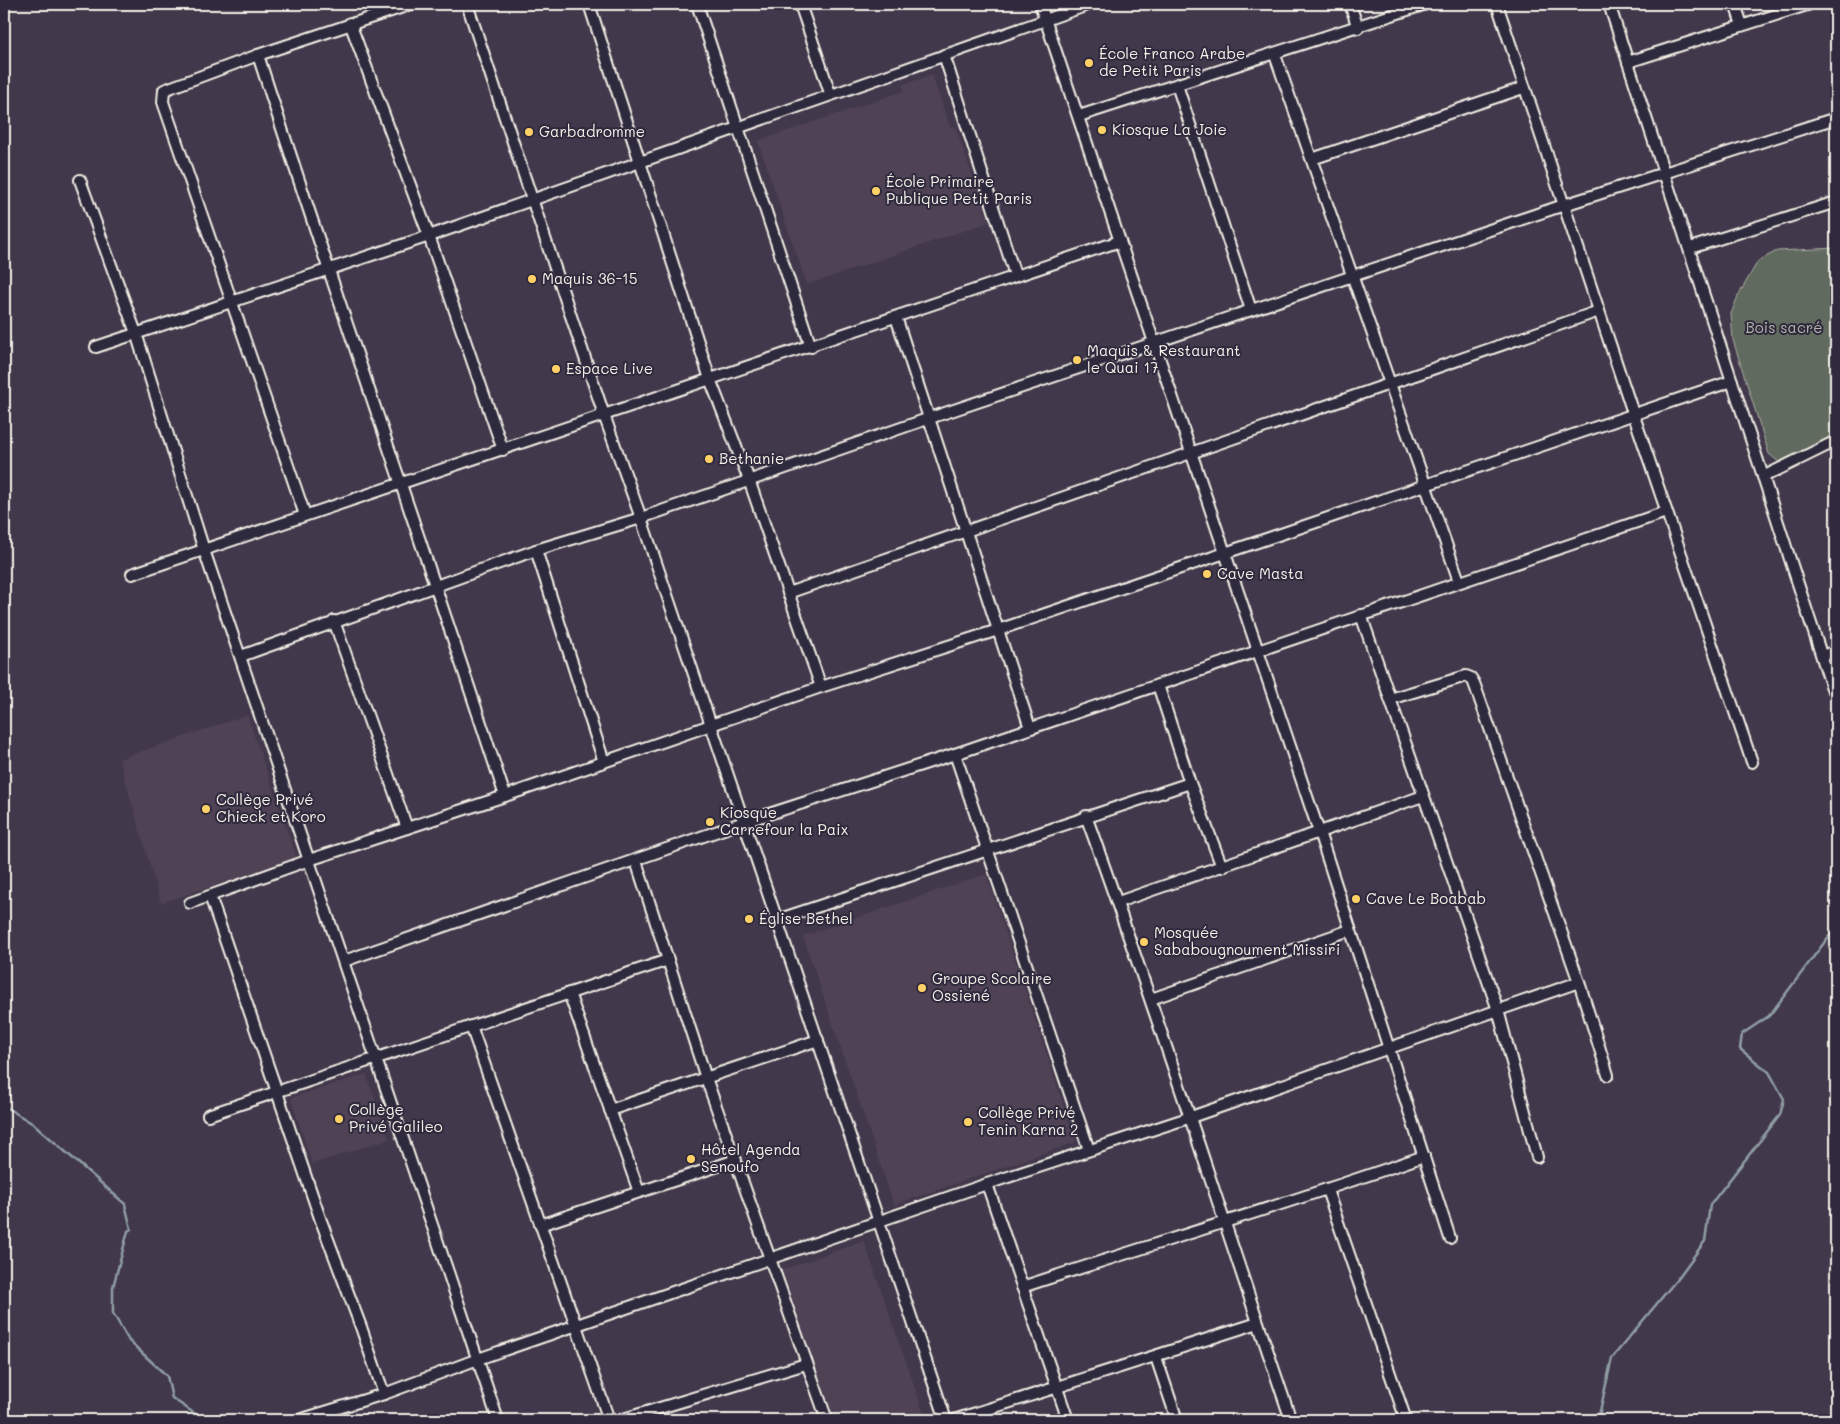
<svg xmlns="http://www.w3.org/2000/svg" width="1840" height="1424" viewBox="0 0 1840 1424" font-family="Mali,sans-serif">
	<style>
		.built { fill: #504255 }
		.green { fill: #616a5e; stroke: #aaaea3 }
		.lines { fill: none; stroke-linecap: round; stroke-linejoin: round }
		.stream { stroke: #909fa4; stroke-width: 2.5 }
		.minor-casing { stroke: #f4f1e8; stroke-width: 14 }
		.minor { stroke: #2f2a3d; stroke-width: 10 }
		.poi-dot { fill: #ffd166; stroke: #2f2a3d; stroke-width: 2 }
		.labels { text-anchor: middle; stroke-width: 4; stroke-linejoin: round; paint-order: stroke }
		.poi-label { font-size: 15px; fill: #f4f1e8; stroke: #2f2a3d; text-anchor: start }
		.park-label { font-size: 15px; fill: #b2b4aa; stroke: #2f2a3d }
	</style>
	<rect width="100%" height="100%" fill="#42384b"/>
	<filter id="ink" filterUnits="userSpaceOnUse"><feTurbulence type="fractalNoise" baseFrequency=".02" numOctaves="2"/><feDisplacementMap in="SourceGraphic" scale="10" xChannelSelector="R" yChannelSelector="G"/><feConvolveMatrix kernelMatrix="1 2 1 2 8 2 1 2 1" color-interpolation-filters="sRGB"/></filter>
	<g filter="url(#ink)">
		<g class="built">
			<polygon points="932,75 950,127 955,126 989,222 807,285 758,141 904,91 902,85"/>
			<polygon points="247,715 297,858 161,903 119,759"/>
			<polygon points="986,874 1076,1142 894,1205 803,936"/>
			<polygon points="366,1074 389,1139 312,1164 291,1098"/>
			<polygon points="864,1241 926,1420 835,1420 782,1270"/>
		</g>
		<polygon class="green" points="1836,248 1836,435 1780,463 1769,454 1733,340 1731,314 1738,296 1758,261 1777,251"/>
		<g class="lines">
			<g class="stream">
				<polyline points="4,1025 7,1056 4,1064"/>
				<polyline points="4,1106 35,1125 125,1204 131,1229 128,1231 113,1287 113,1313 129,1341 167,1376 172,1398 204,1420"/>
				<polyline points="1598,1420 1612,1358 1678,1278 1705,1241 1710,1205 1780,1115 1784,1099 1769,1072 1740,1049 1742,1034 1769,1016 1836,927"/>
			</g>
			<defs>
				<g id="minor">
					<polyline points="467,4 604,415 641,518 946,1420"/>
					<polyline points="589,4 710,379 749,480 821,687"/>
					<polyline points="697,4 811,347"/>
					<polyline points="800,4 830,93"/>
					<polyline points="1040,4 1319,832 1450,1238"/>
					<polyline points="1350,4 1358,28"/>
					<polyline points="1497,4 1633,413 1752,762"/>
					<polyline points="1609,4 1832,688"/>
					<polyline points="1735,4 1742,25"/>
					<polyline points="350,23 429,236 503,450"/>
					<path d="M258 55C338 303 424 548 505 796"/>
					<polyline points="944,55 1015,275"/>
					<polyline points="1275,55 1459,581"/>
					<polyline points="1628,62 1810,4"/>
					<polyline points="1177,85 1251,310"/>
					<polyline points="1079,116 1426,4"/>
					<polyline points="1312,159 1523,88"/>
					<polyline points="80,180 136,333 204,550 498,1420"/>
					<polyline points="1690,248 1836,202"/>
					<polyline points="896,317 1030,728"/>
					<polyline points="96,347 429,236 1091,4"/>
					<polyline points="1763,477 1836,441"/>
					<polyline points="305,515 163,102 164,90 258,55 412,4"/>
					<polyline points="536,550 604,762"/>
					<polyline points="132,574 1120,241"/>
					<polyline points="788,593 1599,311"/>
					<polyline points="1361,615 1498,1010 1537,1157"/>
					<polyline points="334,621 407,828"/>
					<polyline points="241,656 536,550 641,518 930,418 1564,205 1836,118"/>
					<polyline points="1822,656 1836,651"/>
					<polyline points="1158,685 1190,783 1222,867"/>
					<polyline points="1390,699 1466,676 1471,678 1474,683 1579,982 1608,1075"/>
					<polyline points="955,754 1089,1150"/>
					<path d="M1086 816C1159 1016 1222 1219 1291 1420"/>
					<polyline points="636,861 706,1078 827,1420"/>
					<polyline points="210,896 320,1218 361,1327 384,1394"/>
					<polyline points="1118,902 1423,796"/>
					<polyline points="190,903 309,860 505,796 821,687 998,630 1732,381"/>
					<polyline points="777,920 1190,783"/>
					<polyline points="344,961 744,822 955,754 1666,512"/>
					<polyline points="569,993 639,1192"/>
					<polyline points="1151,999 1350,930"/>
					<polyline points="471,1026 609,1420"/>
					<polyline points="610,1110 818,1040"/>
					<polyline points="208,1115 668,960"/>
					<polyline points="987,1184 1068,1420"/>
					<polyline points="1327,1190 1406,1420"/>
					<polyline points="540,1225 736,1160"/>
					<path d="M1022 1287C1156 1243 1291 1203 1424 1156"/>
					<polyline points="1156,1357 1177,1420"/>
					<polyline points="299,1420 384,1394 478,1359 987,1184 1191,1117 1579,982"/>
					<polyline points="620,1420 806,1364"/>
					<polyline points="954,1420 1258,1323"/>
				</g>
			</defs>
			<use href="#minor" class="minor-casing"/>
			<use href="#minor" class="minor"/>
		</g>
	</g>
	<g class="poi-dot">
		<circle cx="1089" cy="63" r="5"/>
		<circle cx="1102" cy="130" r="5"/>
		<circle cx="529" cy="132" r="5"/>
		<circle cx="876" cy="191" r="5"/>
		<circle cx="532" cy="279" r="5"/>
		<circle cx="1077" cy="360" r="5"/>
		<circle cx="556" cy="369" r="5"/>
		<circle cx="709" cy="459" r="5"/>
		<circle cx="1207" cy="574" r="5"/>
		<circle cx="206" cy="809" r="5"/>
		<circle cx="710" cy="822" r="5"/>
		<circle cx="1356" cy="899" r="5"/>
		<circle cx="749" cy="919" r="5"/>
		<circle cx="1144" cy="942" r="5"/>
		<circle cx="922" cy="988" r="5"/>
		<circle cx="339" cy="1119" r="5"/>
		<circle cx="968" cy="1122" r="5"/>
		<circle cx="691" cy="1159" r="5"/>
	</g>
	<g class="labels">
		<g class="poi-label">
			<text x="1099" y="59">École Franco Arabe<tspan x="1099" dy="17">de Petit Paris</tspan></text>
			<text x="1112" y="135">Kiosque La Joie</text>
			<text x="539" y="137">Garbadromme</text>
			<text x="886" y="187">École Primaire<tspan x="886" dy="17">Publique Petit Paris</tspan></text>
			<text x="542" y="284">Maquis 36-15</text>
			<text x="1087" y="356">Maquis &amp; Restaurant<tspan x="1087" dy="17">le Quai 17</tspan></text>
			<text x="566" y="374">Espace Live</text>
			<text x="719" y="464">Bethanie</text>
			<text x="1217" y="579">Cave Masta</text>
			<text x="216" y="805">Collège Privé<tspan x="216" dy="17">Chieck et Koro</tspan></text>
			<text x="720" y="818">Kiosque<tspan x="720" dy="17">Carrefour la Paix</tspan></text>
			<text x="1366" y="904">Cave Le Boabab</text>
			<text x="759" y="924">Église Bethel</text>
			<text x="1154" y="938">Mosquée<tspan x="1154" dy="17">Sababougnoument Missiri</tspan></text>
			<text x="932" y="984">Groupe Scolaire<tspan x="932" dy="17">Ossiené</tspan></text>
			<text x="349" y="1115">Collège<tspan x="349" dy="17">Privé Galileo</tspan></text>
			<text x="978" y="1118">Collège Privé<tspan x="978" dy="17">Tenin Karna 2</tspan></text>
			<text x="701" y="1155">Hôtel Agenda<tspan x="701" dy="17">Senoufo</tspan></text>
		</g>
		<g class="park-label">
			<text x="1784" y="333">Bois sacré</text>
		</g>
	</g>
	<rect width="1840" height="1424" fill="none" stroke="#2f2a3d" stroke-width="20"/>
	<rect x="10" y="10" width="1820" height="1404" fill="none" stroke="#f4f1e8" stroke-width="2" filter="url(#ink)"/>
</svg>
